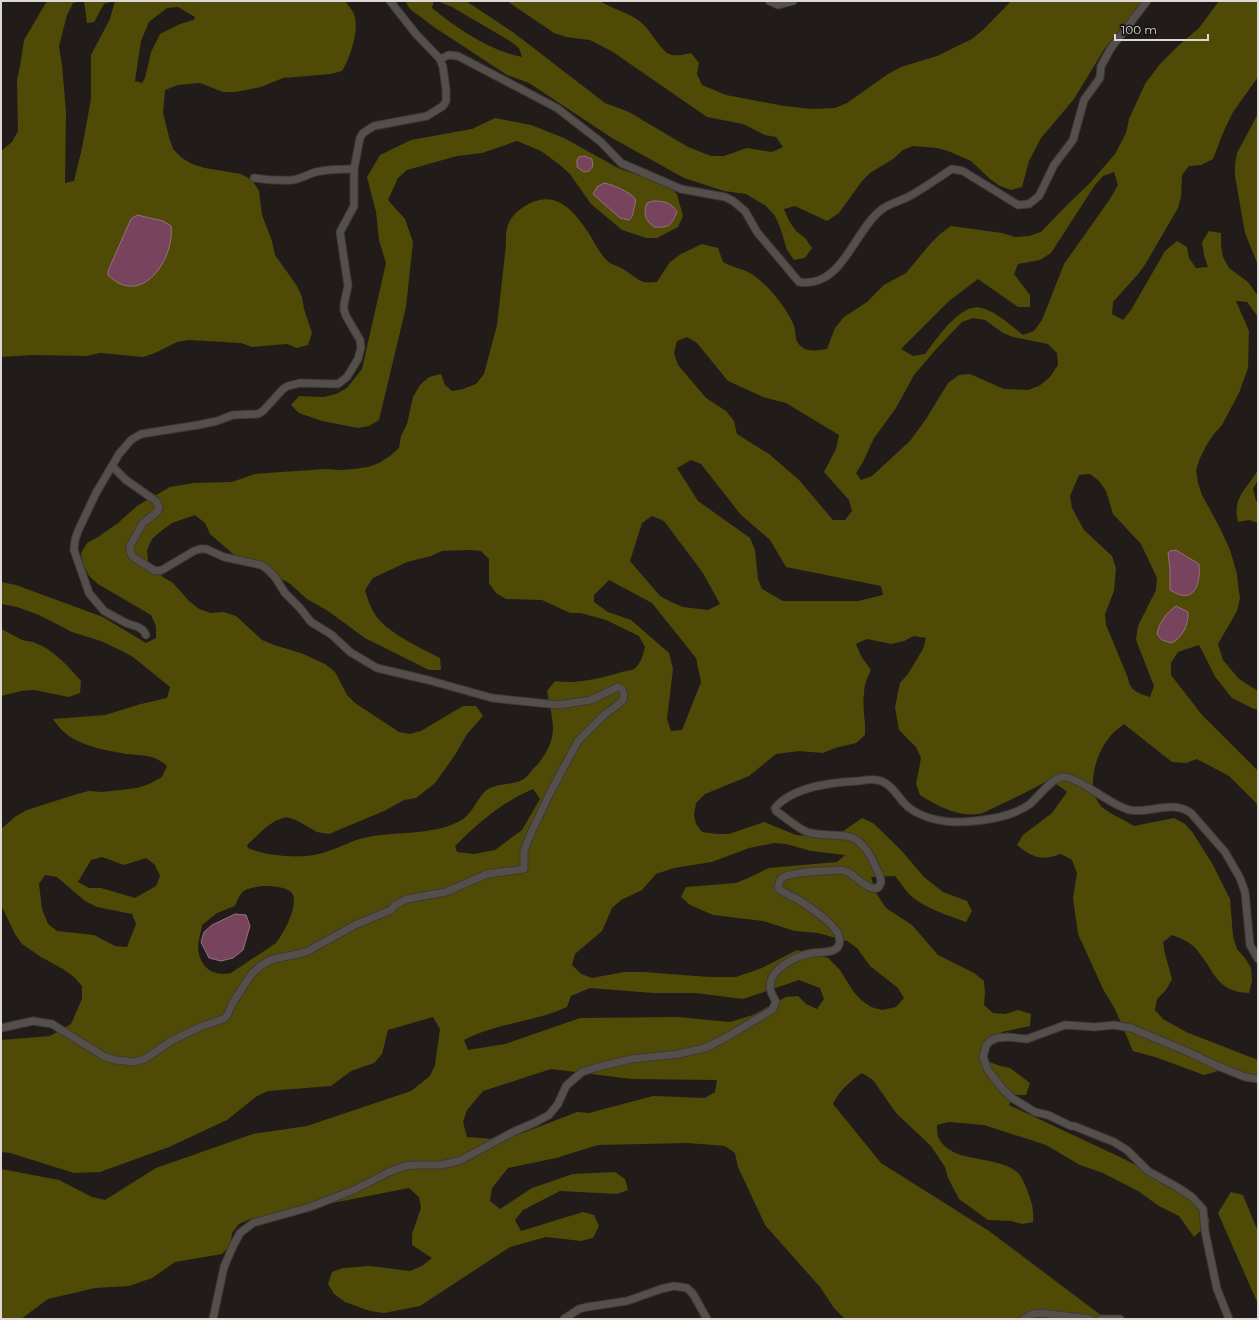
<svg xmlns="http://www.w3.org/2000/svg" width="1259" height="1320" viewBox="0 0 1259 1320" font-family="Montserrat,sans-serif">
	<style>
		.forest { fill: #504a07; fill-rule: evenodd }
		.water { fill: #78435d; stroke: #967082 }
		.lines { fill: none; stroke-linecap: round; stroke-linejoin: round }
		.minor-casing { stroke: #3c3937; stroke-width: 9 }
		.minor { stroke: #554f4c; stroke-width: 7 }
	</style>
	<rect width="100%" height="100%" fill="#211c19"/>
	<g class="forest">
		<path d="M47 1H81L73 3 67 15 59 46 62 66 66 111 65 183 74 181 82 148 91 99V55L110 19 115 1H345C348 5 352 10 354 14 360 30 350 58 342 71L331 74 283 78 261 87 235 92H223L200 83 178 85 165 90 163 113 169 137 173 149 182 158 192 164 205 168 241 174 252 180 259 191 262 215 272 241 275 255 297 286 302 297 304 309 312 333 308 345 297 348 287 344 252 347 241 343 188 340 177 342 155 353 143 357 100 353 87 356 34 355 1 357V151L12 142 18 131 17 80 20 66 24 40ZM178 7 195 17 194 20 180 24 160 34 151 52 145 78 142 83 135 81 141 41 149 22 167 8ZM137 215 163 221 126 232 131 219Z"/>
		<polygon points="84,1 113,1 104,4 94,22 87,23"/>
		<path d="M405 1H434L432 8C458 29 488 50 522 57L519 48 510 41 452 7 437 1H466L514 33 605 103 629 112 688 147 711 156H724L747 148 772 152 783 147 776 137 765 135 743 124 707 117 613 52 590 40 566 37 554 33 507 1H600C614 10 631 13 643 24 651 32 659 47 667 53 674 57 684 55 691 53L699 63 697 74 702 85 726 95 784 106 811 109 835 108 847 103 888 74 901 67 937 56 972 39 983 30 1011 1H1143L1105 48 1074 99 1041 138 1029 161 1022 187 1011 190 1000 186 990 179 971 161 948 151 937 148 913 146 903 150 893 159 870 173 862 181 839 213 827 221 795 206 784 209 789 221 796 231 805 238 812 248 805 258 794 260 787 250 780 227 775 216 766 206 746 194 724 191 684 178 612 138 529 83 507 75 434 27 410 9Z"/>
		<path d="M1219 1H1258V77L1233 112 1223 133 1213 159 1201 165 1189 166 1182 175 1181 197 1178 208 1146 263 1139 273 1113 302 1112 314 1123 320 1131 310 1165 251 1177 241 1187 247 1189 258 1196 268 1208 267 1204 255 1202 242 1209 231 1221 233V245L1223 257 1229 268 1248 282 1258 296V317L1247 302 1236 301 1249 331 1248 368 1239 393 1222 425 1213 435 1206 446 1200 458 1196 470 1198 483 1202 495 1220 528 1230 550 1237 574 1238 586 1240 598 1237 611 1218 644 1223 660 1239 679 1258 691V709H1254L1232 698 1216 678 1199 645 1178 652 1171 663V675L1202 715 1258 771V805L1229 776 1197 759 1186 763 1172 762 1124 724C1121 727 1117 729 1114 732 1098 748 1084 784 1100 805 1104 811 1127 821 1134 826L1174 818 1185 824 1193 833 1213 865 1230 899 1233 936 1237 949 1245 958 1251 968 1252 981 1249 993C1215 992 1215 970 1196 949 1190 942 1181 938 1172 935L1163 942 1165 954 1172 979 1166 990 1157 999 1155 1010 1163 1019 1186 1032 1258 1060V1075L1218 1071 1204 1075 1155 1057 1133 1051 1115 1009 1103 989 1078 934 1073 898 1077 873 1072 860 1061 854C1042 861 1033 858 1017 845L1023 835 1052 813 1067 792 1050 779C1032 790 1014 798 995 807 990 809 983 814 978 814 959 817 935 805 920 795L916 784 921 758 916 747 899 730 895 707 900 683 908 674 923 649 926 638 914 636 904 641 891 644 867 639 856 644 861 656 871 670C867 678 864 685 864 694 862 708 866 721 865 735L856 743 835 748 823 753 799 751 776 754 749 776 705 794 696 803 694 815 696 824 702 832 717 834H729L764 822 796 835 832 839 862 818 873 823 901 850 924 877 943 892 967 901 972 911 966 922C948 915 926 909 911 896 905 890 900 882 895 876L871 877 876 893 886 908 912 925 938 955 974 973 984 981 985 993 984 1005 993 1013 1005 1014 1018 1010 1031 1014 1030 1026 1002 1032 997 1038 990 1041 987 1061 1000 1066 1010 1068 1030 1083 1026 1095H1015L1009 1105 1122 1158 1195 1195 1210 1221 1194 1237 1179 1216 1159 1206 1138 1191 1103 1173 1080 1165 1046 1145 984 1125 949 1122 937 1125C937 1128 937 1134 938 1137 951 1166 1001 1153 1020 1175 1023 1180 1026 1187 1028 1192 1032 1205 1034 1208 1033 1222L1022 1224 1011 1221 988 1220 959 1199 948 1178 945 1167 931 1146 896 1113 873 1080 862 1073C850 1081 839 1091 833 1104L881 1163 989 1231 1106 1319H845L834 1308 820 1287 765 1225 738 1167 735 1153 725 1146 688 1143 598 1145 556 1158 508 1168 492 1188 490 1201 500 1209 532 1188 573 1174 615 1172 625 1179 628 1190 617 1194 560 1191 523 1210 515 1220 521 1231 583 1212 594 1215 599 1226 593 1238 581 1241 546 1237 510 1247 420 1306 384 1313 370 1311 345 1302 334 1294 328 1284 332 1272 343 1268 370 1266 410 1271 422 1266 432 1258 412 1245V1234L421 1208 419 1197 409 1188 250 1219 239 1224 232 1233 230 1246 222 1254 175 1262 152 1278 129 1286 95 1288 48 1299 21 1319H1V1169L59 1180 92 1197 105 1200 156 1168 253 1134 307 1126 411 1091 430 1076 435 1065 440 1029 433 1017 388 1030 382 1054 374 1063 351 1071 331 1086 268 1091 257 1096 227 1120 169 1147 100 1172 74 1173 10 1153 1 1152V1040L50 1036 71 1024 82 999V986L74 977 63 969 41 957 22 944 15 934 1 905V829L16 816 27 810 77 794 89 791 102 792 137 788 149 784 162 777 167 766C153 754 144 756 126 754 119 753 112 751 105 750 82 744 66 739 53 719L105 715 141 704 167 698 170 687 133 657 122 651 101 641 72 632 39 615 17 607 1 604V582L16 585 103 617 146 643 156 638V626L151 615 98 584 89 576 83 564 81 553 87 543 98 537 118 523 137 506 170 487 194 483 232 482 255 474 267 473 326 469 340 470 354 469 368 467 379 463 390 456 399 448 401 436 407 424 413 397 420 385 429 377 441 374 445 385 452 391 463 389 476 384 484 374 497 325 506 245C505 229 508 218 522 208 554 186 573 209 590 235 594 242 598 250 603 256 605 259 609 263 612 264 616 266 620 267 623 269 630 273 637 280 644 282 648 283 653 282 657 282L670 262 681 254 702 244 718 248 723 262C730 266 738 268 746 271 764 279 787 308 794 326 797 335 793 340 803 348 809 352 820 350 827 349L835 328 844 317 867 302 884 285 906 273 931 243 940 234 951 226 1002 233 1015 237 1029 236 1041 232 1068 204 1090 183 1115 154 1126 133 1129 119 1145 84 1160 64 1179 45 1199 28ZM1114 172 1118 185 1110 199 1064 264 1042 320 1034 331 1023 335C1011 326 997 312 982 308 961 301 936 340 925 354L913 356 901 349 949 301 978 279 1018 307H1030V295L1014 274 1018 264 1040 260 1051 253 1095 185 1103 176ZM973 318 985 320 1003 333 1013 337 1048 344 1057 353 1058 365 1050 377 1039 386 1028 390 1004 389 970 374 959 375 948 383 926 419 910 441 872 476 861 480 856 473 863 462 874 438 896 408 914 375 938 347 962 322ZM687 337 697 343 728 381 763 397 786 403 839 435 836 449 824 472 849 500 852 511 845 520H833L799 480 769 454 737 434 734 421 726 411 706 398 678 365 674 353 677 341ZM691 460 701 464 741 515 770 540 786 567 881 586 883 595 858 601H783L762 589 758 579 755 550 750 538 698 501 677 468ZM1090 474 1099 481 1106 491 1113 514 1141 544 1157 578 1156 590 1138 626 1136 640 1154 686 1150 697C1138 693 1130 691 1128 678L1106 625 1105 614 1114 591 1116 568 1112 556 1084 530 1072 508 1070 496 1079 475ZM195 515 205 523 210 534 233 554 289 583 307 599 328 611 365 638 429 670H441L440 658C421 648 385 632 374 613 370 606 367 598 365 590L373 578 407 562 431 556 442 551 468 550 481 551 489 559V583L496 593 506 599 542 600 570 613H581L606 620 639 636 645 647C643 655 641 664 634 669 630 671 623 671 619 673 597 679 577 684 555 681L547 691C553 723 560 738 537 765 532 769 528 777 522 780 512 785 500 783 490 788 479 793 474 812 463 819 436 836 398 831 368 837 351 840 336 850 319 854 299 859 267 856 248 848L247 845 265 828 275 821 286 817 296 820 317 832 329 834 384 811 404 800 416 798 435 783 455 755 467 734 483 716 476 706H463L421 731 410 734 399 732 355 703 347 695 335 672 325 664 301 653 274 645 262 640 236 616 224 612 211 613 199 609 189 601 173 583 163 577 148 561 147 550 152 539 161 531 172 523ZM652 516 664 521 703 573 720 604 708 610 683 607 671 602 660 596 630 561 642 523ZM1170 569 1176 594 1170 590ZM609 580 652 603 696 658 701 682 682 730 671 731 667 719 673 669 669 653 631 620 608 612 594 602V595ZM533 789 540 799 522 830 495 850 474 854 457 852 455 846C478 823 502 802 533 789ZM774 843 786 844 811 851 845 855 837 862 769 868 746 879 736 883 686 887 681 897 690 905 713 915 763 921 795 931 818 933 847 941 857 948 870 966 898 988 904 998 896 1007 882 1010 871 1007 861 1000 853 991 840 970 828 958 797 950 762 968 736 977H709L644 972H624L592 978 581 974 572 965 575 954 602 931 612 908 621 900 642 890 656 874 674 868 712 862 749 848ZM102 857 124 865 146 858 155 865 160 876 156 886 135 898 101 888H89L78 882 91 860ZM45 875 57 877 85 901 97 907 132 914 136 924 127 947 115 946 94 935 57 931 48 924 42 909 39 884ZM261 886C270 886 284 886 291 892 301 902 283 935 276 943L231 973C212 977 200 967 198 948 198 941 201 932 202 925L217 913 235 906C242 889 243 890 261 886ZM799 980 820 988 824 999 817 1009 806 1004 798 996 786 997 753 1015 730 1022 678 1017 580 1018 505 1044 468 1050 464 1040C497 1023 534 1022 567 1007L571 996 590 988 653 993H695L743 999ZM551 1069 632 1079 717 1080 715 1092 705 1098 653 1096 589 1113 577 1112 523 1133 492 1139 467 1137 463 1122 467 1110 483 1091Z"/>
		<polygon points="1258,114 1258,265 1245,233 1235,176 1235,165 1237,153"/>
		<polygon points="495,118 531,125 564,138 618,168 669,186 677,194 683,216 678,227 657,238 646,238 622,230 591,204 570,174 560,165 541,151 517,141 482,153 457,156 407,170 398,178 388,200 405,219 413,242 406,307 379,420 369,426 358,428 322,421 299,413 291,405 299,396 323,397 336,394 347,388 362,369 386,263 379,240 376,212 367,177 380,155 411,140 472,129"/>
		<path d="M1258 470V480L1253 489 1256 501 1258 502V523L1249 520 1238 522C1232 497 1247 489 1258 470Z"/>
		<path d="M1 629C8 632 14 636 20 639 24 641 29 641 33 642 53 649 67 665 81 681L80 693 69 697 34 690 21 691 1 696Z"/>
		<polygon points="1231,1192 1243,1195 1258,1232 1258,1304 1218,1213"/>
	</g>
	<g class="water">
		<polygon points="584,156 592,159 593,166 589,171 584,172 577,167 577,160 579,157"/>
		<path d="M604 183C611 184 631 192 635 199 636 201 635 205 634 208 633 213 633 217 629 220L620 218 593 194 597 187Z"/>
		<path d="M653 201C664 201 671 202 677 212 671 225 670 228 654 227 645 220 643 214 647 203Z"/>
		<path d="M137 215 163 221 171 226C175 258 142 309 108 275V271L131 219Z"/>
		<path d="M1176 550 1199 564C1201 584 1194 606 1170 590V569L1168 553 1170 551Z"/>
		<path d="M1176 606 1188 612C1189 624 1182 639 1171 643L1162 640 1157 634C1159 623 1166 613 1176 606Z"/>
		<polygon points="235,914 246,915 250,926 243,950 233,958 221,961 209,958 201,942 204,932 212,925"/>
	</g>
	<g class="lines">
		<defs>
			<g id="minor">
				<polyline points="769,1 778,5 793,1"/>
				<path d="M440 59 449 55 458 56 557 108 601 142 621 163 681 189 725 197 733 201 745 211 757 232 799 282C842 289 853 232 881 210 888 204 900 201 908 197 923 189 938 178 952 169L963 171 1018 205 1029 204 1039 196 1054 165 1073 140 1084 100 1100 78 1101 66 1111 48 1147 1"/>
				<path d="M254 178C267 180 279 181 292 180 301 179 308 174 316 172 328 169 341 169 354 169"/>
				<polyline points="146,635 143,630 138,627 126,623 104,611 89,593 74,550 75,540 78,531 96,493 119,454 131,440 141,434 198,425 217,421 233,415 258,414 263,411 283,389 288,386 300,383 338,384 347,377 358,359 361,347 360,340 346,316 344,310 344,304 348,286 340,232 354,206 354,169 360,138 363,133 374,126 427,116 443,106 446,101 446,89 443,67 440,59 416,34 390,1"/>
				<polyline points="1,1028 33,1021 52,1024 105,1057 116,1060 134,1062 145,1059 171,1041 200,1027 223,1019 227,1016 232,1004 250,976 259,967 270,960 306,952 355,925 391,910 395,905 407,899 446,892 487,874 524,869 524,850 531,833 550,793 578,741 605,714 615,707 623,700 624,694 622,689 618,687 591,700 559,705 492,698 428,680 377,668 350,652 332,635 311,622 300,608 285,593 275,577 266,568 261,565 224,557 206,549 200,549 194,551 162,570 155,571 133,557 130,552 130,546 143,523 157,512 159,507 156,501 126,480 112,466"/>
				<path d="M213 1319 224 1267 233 1246 240 1233 253 1223 310 1207 354 1190 389 1172 405 1166 415 1165H440L459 1161 513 1132 534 1123 549 1115 558 1104 566 1086 582 1072 598 1067 631 1059 678 1054 705 1048 725 1038 772 1010 776 1002C774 998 770 992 770 987 770 968 796 956 812 953 819 952 827 953 834 950 841 947 841 938 837 932 828 919 812 909 799 900 792 896 784 894 778 888 779 885 779 881 781 879 787 871 830 871 841 870 845 871 847 871 850 873 856 877 874 896 880 885 883 880 878 872 876 868 871 855 861 838 846 836 833 834 819 836 807 832 797 828 785 817 776 811L775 808C792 787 833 782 859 781 865 780 872 779 877 780 890 782 897 795 904 803 916 816 937 821 954 822 977 822 1011 818 1030 804 1038 797 1052 778 1062 777 1079 776 1110 806 1130 810 1151 814 1172 799 1191 813L1225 852 1240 878 1245 892 1250 945 1258 959"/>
				<polyline points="564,1319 579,1309 587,1307 627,1301 661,1289 674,1286 687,1288 693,1294 707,1319"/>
				<polyline points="1024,1319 1032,1314 1041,1313 1090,1319"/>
				<polyline points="1101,1319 1120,1319"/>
				<polyline points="1229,1319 1217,1289 1205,1231 1203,1209 1192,1197 1177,1187 1148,1171 1127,1150 1114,1142 1074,1126 1071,1126 1048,1115 1035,1112 1012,1098 1002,1088 988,1070 983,1057 986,1046 990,1041 997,1038 1007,1037 1027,1039 1065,1025 1095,1027 1114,1025 1131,1028 1186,1051 1213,1064 1245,1077 1258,1079"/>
			</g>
		</defs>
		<use href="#minor" class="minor-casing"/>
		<use href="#minor" class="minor"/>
	</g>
	<rect width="1259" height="1320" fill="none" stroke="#dcd9d7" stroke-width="4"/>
	<path d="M1115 34v6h93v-6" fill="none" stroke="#dcd9d7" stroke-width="2"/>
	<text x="1121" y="34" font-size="12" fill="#dcd9d7" stroke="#181310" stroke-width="3" paint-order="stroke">100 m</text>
</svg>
